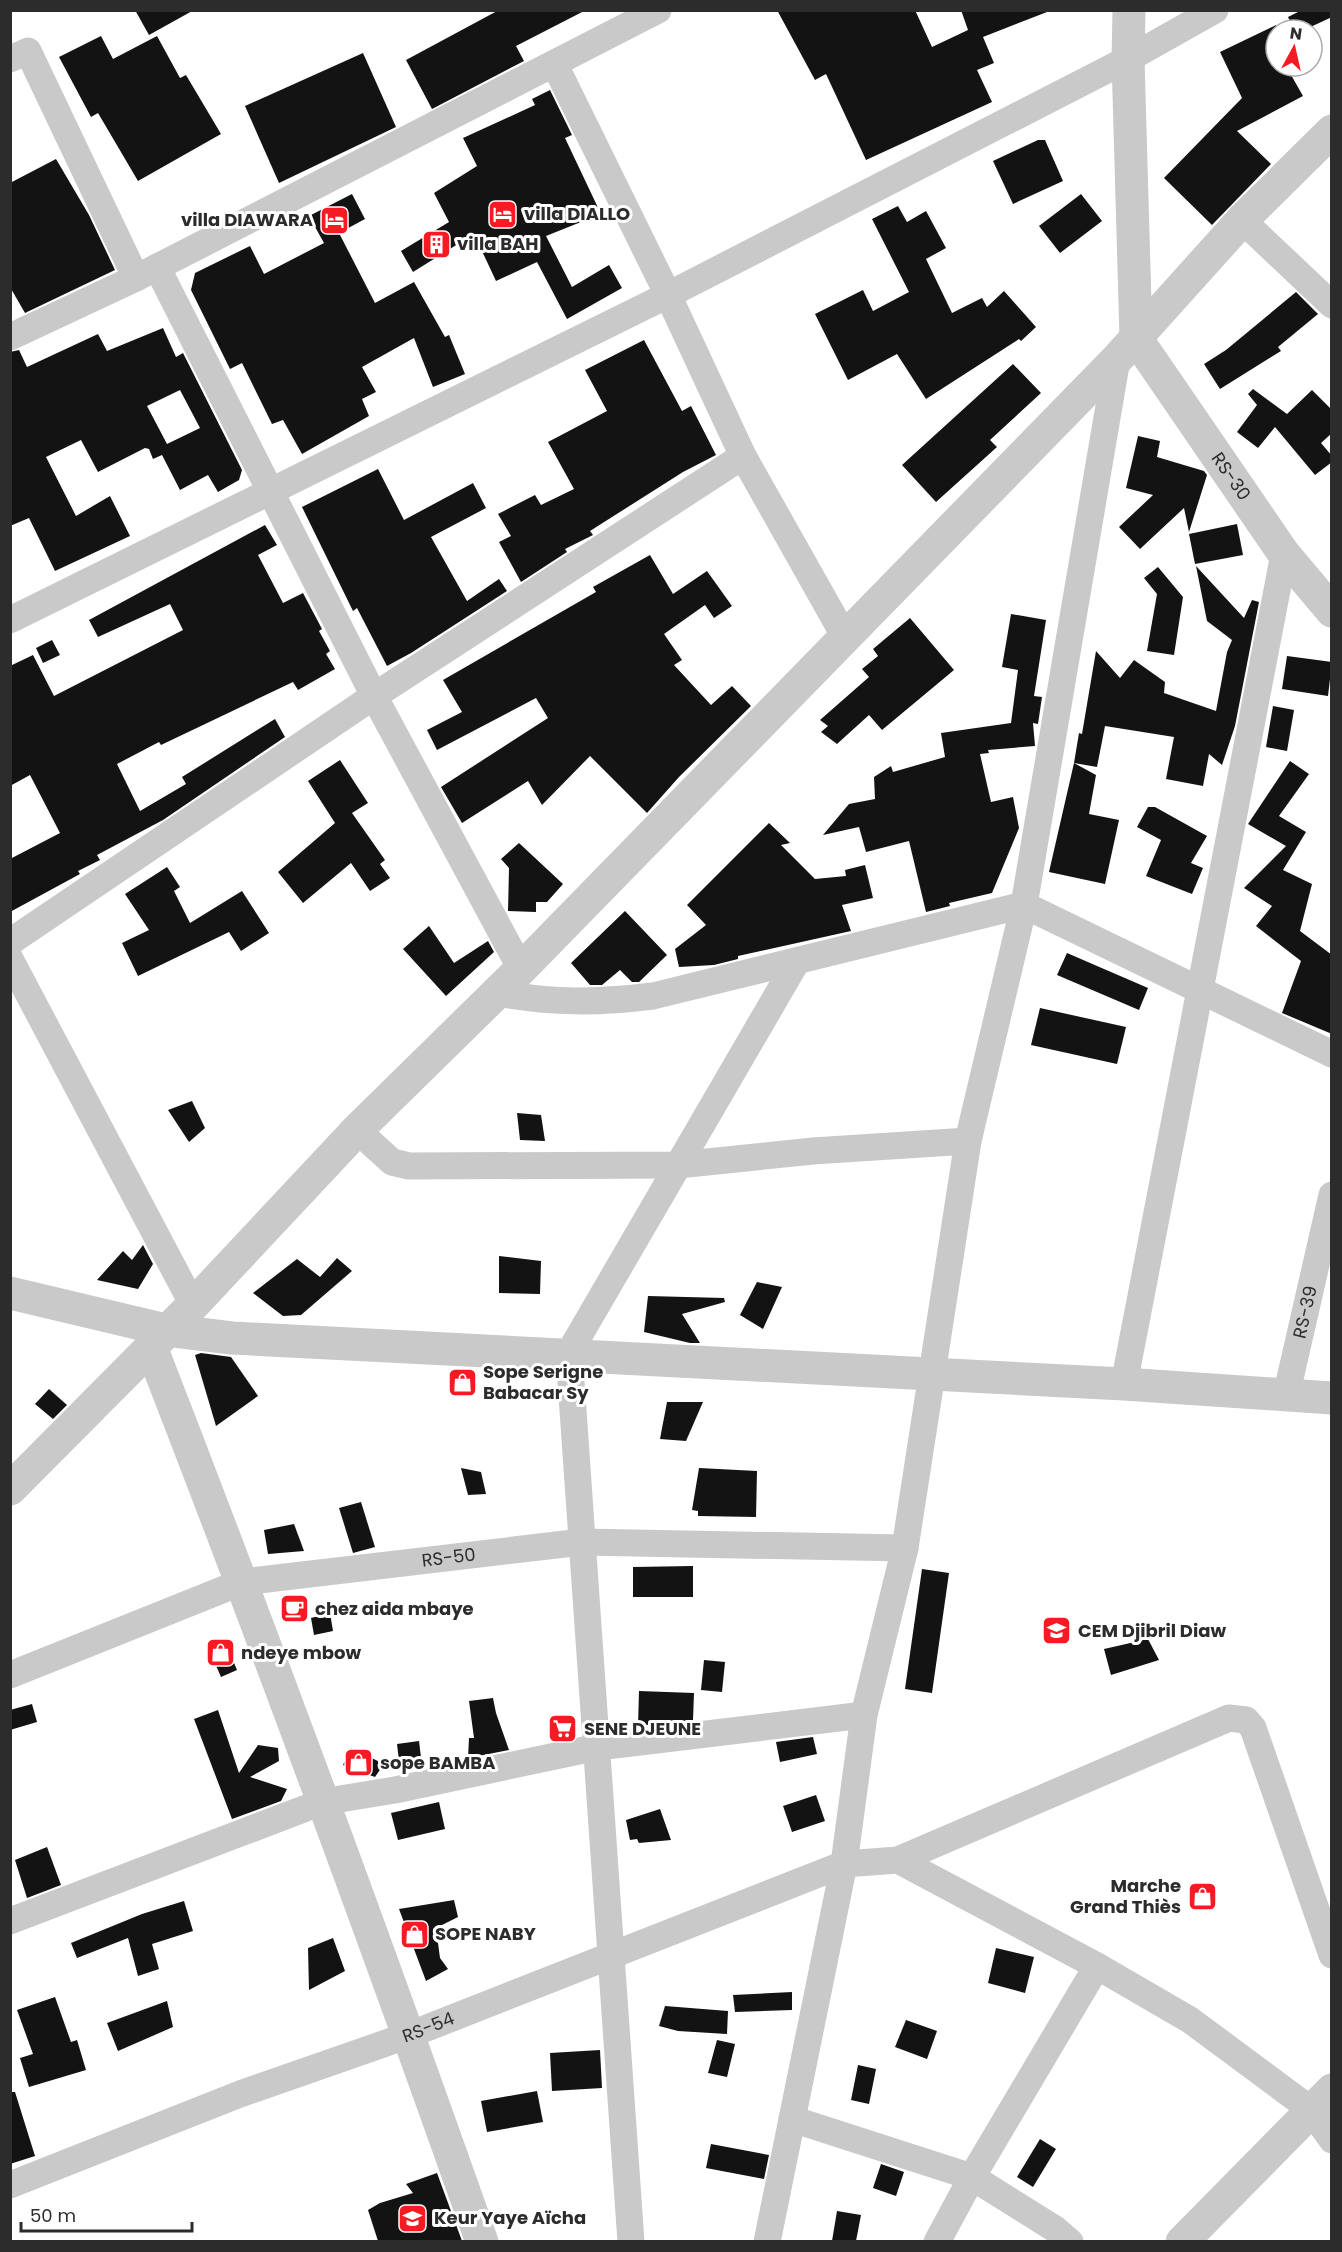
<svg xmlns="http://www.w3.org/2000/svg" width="1342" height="2252" viewBox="0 0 1342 2252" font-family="Poppins,sans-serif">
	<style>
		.building { fill: #131313; fill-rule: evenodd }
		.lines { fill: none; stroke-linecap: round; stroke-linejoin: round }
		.minor { stroke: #c9c9c9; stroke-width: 27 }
		.tertiary { stroke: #c9c9c9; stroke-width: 33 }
		.labels { text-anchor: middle; stroke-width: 6; stroke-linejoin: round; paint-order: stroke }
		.poi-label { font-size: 18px; font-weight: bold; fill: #2c2c2c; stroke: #fff; text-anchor: start }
		.street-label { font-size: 18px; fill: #2c2c2c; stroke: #fff }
	</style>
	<rect width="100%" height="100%" fill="#fff"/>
	<g class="building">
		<polygon points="135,10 194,10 149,35"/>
		<polygon points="499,10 586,10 516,46 524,61 432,109 406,60"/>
		<polygon points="777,10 915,10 932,47 968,30 961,10 1047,12 983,37 994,63 977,70 992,102 866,160 826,74 815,80"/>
		<polygon points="1302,10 1332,10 1332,17 1304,30 1294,30 1288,17"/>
		<polygon points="1276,25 1276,66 1286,66 1303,96 1237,131 1271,164 1212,225 1164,178 1242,98 1220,52"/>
		<polygon points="101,36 113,59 157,36 180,78 186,75 221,134 138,181 98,113 91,117 59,57"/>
		<polygon points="363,53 396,127 279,183 245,106"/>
		<polygon points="550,90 572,135 565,138 601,214 546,236 572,287 609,265 622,288 567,319 537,262 496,281 474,234 413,272 401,251 449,222 434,193 477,166 463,138 535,105 532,99"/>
		<polygon points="1038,140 1045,140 1063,181 1013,204 993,161"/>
		<polygon points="56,159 89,215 115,270 25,313 10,287 10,183"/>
		<polygon points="352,194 365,219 339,233 375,303 414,282 445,337 449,335 465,374 433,387 414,338 362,367 376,392 362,399 369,416 302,454 283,420 272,424 242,363 230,369 191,290 195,273 250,246 264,274 324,243 309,216"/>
		<polygon points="1081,194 1102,221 1060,253 1039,226"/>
		<polygon points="898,206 907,222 926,211 946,248 926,259 952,313 982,298 987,307 1004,291 1036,327 1021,341 1019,339 926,399 897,354 848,380 815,314 863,290 873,311 909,292 872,219"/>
		<polygon points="1296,292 1318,314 1278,347 1281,351 1220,389 1204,364 1226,350"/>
		<path d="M163 328 176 357 183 353 242 470 239 480 218 492 208 475 180 490 162 455 153 459 149 449 145 448 98 472 81 440 46 457 76 516 110 496 130 536 55 571 29 518 10 526V352L19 350 27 367 98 334 107 351ZM180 390 200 428 167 444 147 406Z"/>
		<polygon points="644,340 682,411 691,406 716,455 683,472 590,531 593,535 565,549 567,552 521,582 499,542 511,536 498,514 535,495 541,505 574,489 548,442 607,411 585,370"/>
		<polygon points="1013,364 1041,393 990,440 997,447 936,502 902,465"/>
		<polygon points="1253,389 1287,414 1312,390 1332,410 1332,433 1321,443 1332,456 1332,462 1315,475 1275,427 1258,448 1237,432 1257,405 1248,394"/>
		<polygon points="1138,436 1160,441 1157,457 1204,471 1207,475 1189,532 1184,508 1140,549 1119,527 1153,495 1126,488"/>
		<polygon points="378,469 404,520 473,483 486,508 431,537 467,601 499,579 507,591 411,653 387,666 357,608 353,611 302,507"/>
		<polygon points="1237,524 1243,555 1195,564 1189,534"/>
		<polygon points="265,525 277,545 258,555 283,603 303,593 322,629 319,631 330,651 326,654 335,669 298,690 293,682 161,745 159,742 117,764 140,811 186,784 182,777 275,719 285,737 163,820 97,855 100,860 78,871 80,874 10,912 10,859 60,833 30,775 10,786 10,666 33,655 54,696 183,630 170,604 98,637 89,620"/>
		<polygon points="650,555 673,594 707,571 732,606 714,618 705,605 664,634 682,660 674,665 711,705 732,686 751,706 679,777 647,813 590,756 542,805 528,781 462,823 441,787 548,718 536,698 437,750 427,730 462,712 443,680 596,592 593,587"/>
		<polygon points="1196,566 1244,618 1252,600 1259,602 1235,726 1222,765 1209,754 1203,786 1166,779 1174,737 1105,726 1097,767 1074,763 1079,733 1082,734 1096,651 1120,678 1134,660 1165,682 1164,693 1216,711 1227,652 1232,640 1207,621"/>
		<polygon points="1158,567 1183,597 1174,655 1147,651 1157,594 1144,578"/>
		<polygon points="1011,614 1046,620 1034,696 1042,697 1038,724 1033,723 1035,746 988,750 989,753 980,754 991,802 1013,797 1019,828 992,893 949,903 950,906 926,912 909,841 866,852 859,827 823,835 849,804 875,799 874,777 891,766 893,772 945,757 941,733 1011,723 1018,670 1002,667"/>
		<polygon points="910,618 954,670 882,730 869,715 837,744 821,732 828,726 820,720 869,677 862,669 878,656 873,649"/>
		<polygon points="52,640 60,655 43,663 36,648"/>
		<polygon points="1287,656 1332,662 1328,696 1282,689"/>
		<polygon points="1273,706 1294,710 1287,751 1266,747"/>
		<polygon points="340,760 368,803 352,813 385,860 380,864 390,878 370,891 351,863 303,903 278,872 335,823 308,781"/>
		<polygon points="1290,761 1309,774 1279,816 1306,832 1283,870 1312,884 1300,931 1332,955 1332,1034 1282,1013 1301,961 1256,926 1272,906 1244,888 1286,846 1248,824"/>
		<polygon points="1074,763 1096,775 1089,814 1119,820 1105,884 1049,872"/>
		<polygon points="1148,807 1155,807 1207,836 1191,863 1203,868 1192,894 1146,876 1161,840 1137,827"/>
		<polygon points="769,823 790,843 781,845 815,879 846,876 845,870 865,865 873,898 842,905 851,931 738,956 738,959 714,965 679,967 675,949 706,925 687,905"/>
		<polygon points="519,843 563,884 547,902 536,902 536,912 508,911 509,868 501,859"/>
		<polygon points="167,867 180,887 174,891 190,923 242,891 269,933 241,951 229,932 138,976 122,943 149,930 125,894"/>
		<polygon points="625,911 667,955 639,982 632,982 620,970 602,985 590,985 571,963"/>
		<polygon points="429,926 454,963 488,941 494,952 446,996 403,949"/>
		<polygon points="1067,953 1148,988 1139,1010 1057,975"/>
		<polygon points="1040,1008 1126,1027 1117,1064 1031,1045"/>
		<polygon points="192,1101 205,1128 189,1142 168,1110"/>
		<polygon points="517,1113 541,1115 545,1141 520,1140"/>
		<polygon points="143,1245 153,1264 138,1289 97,1280 123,1251 132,1260"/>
		<polygon points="499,1256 541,1261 540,1294 499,1293"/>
		<polygon points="337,1258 352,1271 301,1315 283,1316 253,1293 297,1259 320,1277"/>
		<polygon points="757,1282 782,1287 763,1329 740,1315"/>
		<polygon points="648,1296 724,1298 725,1302 682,1314 700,1343 690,1343 644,1332"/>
		<polygon points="201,1353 231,1357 258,1396 216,1426 195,1355"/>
		<polygon points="49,1389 67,1405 53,1419 35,1404"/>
		<polygon points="667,1402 703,1402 686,1441 660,1439"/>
		<polygon points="461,1468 481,1472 486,1494 468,1495"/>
		<polygon points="699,1468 757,1471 756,1517 698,1516 698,1511 692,1510"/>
		<polygon points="361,1502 375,1547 353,1553 339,1508"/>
		<polygon points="294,1524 304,1551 268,1554 264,1530"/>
		<polygon points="693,1566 693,1597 633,1597 633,1567"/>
		<polygon points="922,1569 949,1573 932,1693 905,1689"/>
		<polygon points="330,1613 333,1631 314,1635 311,1618"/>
		<polygon points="224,1639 237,1670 221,1677 208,1647"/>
		<polygon points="1148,1639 1159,1660 1111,1675 1104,1649"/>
		<polygon points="704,1660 725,1662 722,1692 701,1690"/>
		<polygon points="639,1691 694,1693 693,1720 638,1726"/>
		<polygon points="493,1698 496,1713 509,1750 468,1758 469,1738 474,1738 469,1701"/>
		<polygon points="32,1704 37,1722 10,1730 10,1710"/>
		<polygon points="218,1710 239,1773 258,1745 278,1748 279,1761 250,1777 287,1789 281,1801 232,1819 194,1719"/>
		<polygon points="813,1737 817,1754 780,1762 776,1742"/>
		<polygon points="419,1741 422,1766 400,1769 397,1744"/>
		<polygon points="351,1748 384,1764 375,1777 343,1765"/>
		<polygon points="816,1795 825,1821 792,1832 783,1806"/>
		<polygon points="439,1802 445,1829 398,1840 391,1813"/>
		<polygon points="660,1809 671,1840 639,1843 637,1839 630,1840 626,1820"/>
		<polygon points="47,1847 61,1885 27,1898 15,1860"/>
		<polygon points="454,1900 458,1917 436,1928 440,1958 448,1969 426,1981 399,1909"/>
		<polygon points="184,1901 193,1931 152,1944 159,1969 138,1976 128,1938 77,1958 71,1943 142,1914"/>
		<polygon points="333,1938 345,1971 309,1990 308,1948"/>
		<polygon points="996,1948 1034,1957 1025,1993 988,1983"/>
		<polygon points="792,1992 792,2010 735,2012 733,1995"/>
		<polygon points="55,1997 71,2042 77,2040 86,2070 29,2087 20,2058 33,2054 17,2010"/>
		<polygon points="167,2001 173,2027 118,2051 107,2023"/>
		<polygon points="665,2006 728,2011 727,2034 678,2031 659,2026"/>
		<polygon points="906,2020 937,2031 927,2059 895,2047"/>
		<polygon points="717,2040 735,2044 727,2077 708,2073"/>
		<polygon points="600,2050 602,2088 552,2091 550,2053"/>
		<polygon points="858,2065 876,2069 869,2104 851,2100"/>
		<polygon points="537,2091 543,2122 487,2132 481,2101"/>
		<polygon points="10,2092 15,2092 35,2156 10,2164"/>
		<polygon points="1040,2139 1056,2149 1033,2187 1017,2177"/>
		<polygon points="711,2144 769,2155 764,2179 706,2168"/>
		<polygon points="881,2164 904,2172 896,2196 873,2188"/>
		<polygon points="437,2173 462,2241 378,2241 368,2210 380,2203 413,2193 406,2184"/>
		<polygon points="837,2211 861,2215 856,2241 832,2241"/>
	</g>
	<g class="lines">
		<g class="minor">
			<polyline points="10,59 28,51 136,278"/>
			<polyline points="555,65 668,295 743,456 845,637"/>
			<polyline points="1242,220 1332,305"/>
			<polyline points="157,267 374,696 521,969"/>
			<polyline points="10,337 136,278 658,10"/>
			<polyline points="10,620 668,295 1128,59 1215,10"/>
			<polyline points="10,942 374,696 743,456"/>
			<polyline points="10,959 193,1305"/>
			<path d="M497 993C553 1003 597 1003 653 996L1024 905 1332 1054"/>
			<polyline points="357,1130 392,1162 409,1166 678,1165 813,1151 968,1141"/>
			<polyline points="1124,1384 1284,554"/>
			<path id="s1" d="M1286 1396 1332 1195"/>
			<path id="s2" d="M10 1675 242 1582 582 1542 905 1548"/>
			<polyline points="898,1860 1097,1966 1190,2020 1310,2109 1332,2140"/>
			<polyline points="10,1921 322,1802 395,1790 598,1747 864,1715"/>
			<polyline points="792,2119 972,2177 1055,2229 1070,2242"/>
			<path id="s3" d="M10 2185 240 2094 409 2035 844 1864 898 1860 1229 1718 1246 1720 1253 1728 1332 1955"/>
			<polyline points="631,2242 569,1353 797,961"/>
			<polyline points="767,2242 844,1864 864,1715 905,1548 968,1141 1024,905 1117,359"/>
			<polyline points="937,2242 972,2177 1097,1966"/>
		</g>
		<g class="tertiary">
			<path id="s4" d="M1129 10 1128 59 1136 338 1284 554 1332 611"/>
			<polyline points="10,1293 166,1330 232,1338 1124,1384 1332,1398"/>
			<path d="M151 1347C266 1643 376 1942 482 2242"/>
			<polyline points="10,1489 193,1305 357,1130 521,969 1117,359 1242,220 1332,131"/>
			<polyline points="1182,2242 1332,2090"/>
		</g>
	</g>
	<defs>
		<symbol id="hotel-square" viewBox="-11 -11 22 22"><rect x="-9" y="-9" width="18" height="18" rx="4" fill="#f61b23" stroke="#fff"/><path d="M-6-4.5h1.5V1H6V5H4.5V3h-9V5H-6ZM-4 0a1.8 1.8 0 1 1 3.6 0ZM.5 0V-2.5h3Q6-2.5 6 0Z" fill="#fff"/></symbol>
		<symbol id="building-square" viewBox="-11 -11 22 22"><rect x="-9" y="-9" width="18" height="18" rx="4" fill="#f61b23" stroke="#fff"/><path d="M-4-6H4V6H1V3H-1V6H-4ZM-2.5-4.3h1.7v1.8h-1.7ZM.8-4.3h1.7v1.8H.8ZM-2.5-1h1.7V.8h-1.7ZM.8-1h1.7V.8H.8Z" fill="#fff"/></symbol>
		<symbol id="shop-square" viewBox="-11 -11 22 22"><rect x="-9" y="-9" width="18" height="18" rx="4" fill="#f61b23" stroke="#fff"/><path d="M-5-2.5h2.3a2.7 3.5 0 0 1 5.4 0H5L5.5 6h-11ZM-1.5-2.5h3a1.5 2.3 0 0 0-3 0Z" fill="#fff"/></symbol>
		<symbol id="cafe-square" viewBox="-11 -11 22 22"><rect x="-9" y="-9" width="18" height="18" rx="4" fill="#f61b23" stroke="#fff"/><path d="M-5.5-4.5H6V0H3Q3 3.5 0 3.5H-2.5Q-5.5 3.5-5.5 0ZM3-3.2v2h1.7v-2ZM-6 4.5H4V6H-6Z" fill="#fff"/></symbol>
		<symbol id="school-square" viewBox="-11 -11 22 22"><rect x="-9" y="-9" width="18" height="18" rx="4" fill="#f61b23" stroke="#fff"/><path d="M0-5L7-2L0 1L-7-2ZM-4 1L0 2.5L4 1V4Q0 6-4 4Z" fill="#fff"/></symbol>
		<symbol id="supermarket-square" viewBox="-11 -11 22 22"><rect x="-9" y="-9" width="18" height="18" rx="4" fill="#f61b23" stroke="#fff"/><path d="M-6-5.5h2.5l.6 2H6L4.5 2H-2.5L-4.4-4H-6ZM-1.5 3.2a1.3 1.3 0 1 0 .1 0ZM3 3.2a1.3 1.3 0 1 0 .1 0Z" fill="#fff"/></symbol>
	</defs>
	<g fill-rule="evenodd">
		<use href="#hotel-square" x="486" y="198" width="33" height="33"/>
		<use href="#hotel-square" x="318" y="204" width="33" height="33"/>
		<use href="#building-square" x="420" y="228" width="33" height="33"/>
		<use href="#shop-square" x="446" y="1366" width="33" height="33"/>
		<use href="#cafe-square" x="278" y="1592" width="33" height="33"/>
		<use href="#school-square" x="1040" y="1614" width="33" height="33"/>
		<use href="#shop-square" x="204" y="1636" width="33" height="33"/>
		<use href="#supermarket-square" x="546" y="1712" width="33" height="33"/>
		<use href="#shop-square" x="342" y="1746" width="33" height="33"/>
		<use href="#shop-square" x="1186" y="1880" width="33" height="33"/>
		<use href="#shop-square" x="398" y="1918" width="33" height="33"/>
		<use href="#school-square" x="396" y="2202" width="33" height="33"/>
	</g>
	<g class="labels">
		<g class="poi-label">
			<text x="524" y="220">villa DIALLO</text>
			<text x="313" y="226" text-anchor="end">villa DIAWARA</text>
			<text x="457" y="250">villa BAH</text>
			<text x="483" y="1378">Sope Serigne<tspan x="483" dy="21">Babacar Sy</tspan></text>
			<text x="315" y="1615">chez aida mbaye</text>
			<text x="1078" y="1637">CEM Djibril Diaw</text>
			<text x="241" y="1659">ndeye mbow</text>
			<text x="584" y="1735">SENE DJEUNE</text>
			<text x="380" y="1769">sope BAMBA</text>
			<text x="1181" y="1892" text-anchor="end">Marche<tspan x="1181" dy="21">Grand Thiès</tspan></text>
			<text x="435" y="1940">SOPE NABY</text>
			<text x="434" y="2224">Keur Yaye Aïcha</text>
		</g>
		<g class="street-label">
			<text dy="6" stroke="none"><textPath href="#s4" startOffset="496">RS-30</textPath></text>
			<text dy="6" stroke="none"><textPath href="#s1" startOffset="86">RS-39</textPath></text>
			<text dy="6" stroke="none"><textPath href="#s2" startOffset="458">RS-50</textPath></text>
			<text dy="6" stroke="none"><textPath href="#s3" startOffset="447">RS-54</textPath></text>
		</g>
	</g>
	<rect width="1342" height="2252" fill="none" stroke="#2c2c2c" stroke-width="24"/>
	<g transform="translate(1294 48) rotate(8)"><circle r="28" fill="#ffffff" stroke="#ababab" stroke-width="1.5"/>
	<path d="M0-4.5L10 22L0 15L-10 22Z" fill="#f61b23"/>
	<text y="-9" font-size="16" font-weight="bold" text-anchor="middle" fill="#2c2c2c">N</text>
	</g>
	<path d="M21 2222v9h171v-9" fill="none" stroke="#2c2c2c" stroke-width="3"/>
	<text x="30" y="2222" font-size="18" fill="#2c2c2c" stroke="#ffffff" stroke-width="4.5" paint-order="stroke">50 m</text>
</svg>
